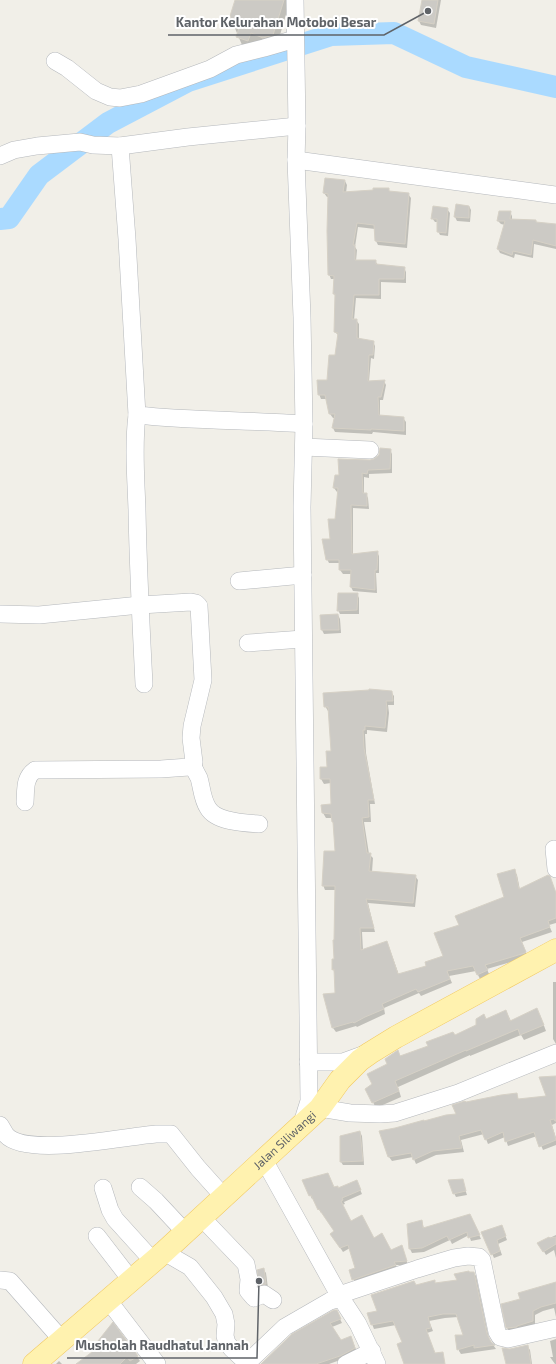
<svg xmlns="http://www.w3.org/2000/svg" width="556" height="1364" viewBox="0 0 556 1364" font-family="'Exo 2',sans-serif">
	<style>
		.shadow { fill: #0003 }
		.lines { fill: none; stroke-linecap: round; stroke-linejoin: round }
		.river { stroke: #aadaff; stroke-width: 22 }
		.building { fill: #cccac5; stroke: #d6d1c6 }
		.minor-casing { stroke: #b5b8bc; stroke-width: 18 }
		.major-casing { stroke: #f2c960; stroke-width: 23 }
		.minor { stroke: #fff; stroke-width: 17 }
		.major { stroke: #fff2af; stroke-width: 22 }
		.labels { text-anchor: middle; stroke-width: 4; stroke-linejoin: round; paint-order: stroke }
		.street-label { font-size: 12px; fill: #5f6368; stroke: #fff }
		.leader { fill: none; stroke: #5f6368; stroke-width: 1.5 }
		.callout-dot { fill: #5f6368; stroke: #fff; stroke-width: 1.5 }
		.callout-label { font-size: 13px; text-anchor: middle; font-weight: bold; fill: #5f6368; stroke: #fff; stroke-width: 4; stroke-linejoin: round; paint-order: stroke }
	</style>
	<rect width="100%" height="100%" fill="#f1efe8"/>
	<g class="shadow">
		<polygon points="236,0 286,0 289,4 278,42 268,45 255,41 253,49 242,45 234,26"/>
		<polygon points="423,0 441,0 436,28 421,25 419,21"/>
		<polygon points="345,181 347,185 346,193 388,189 390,192 408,194 411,198 407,248 378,245 376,241 375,229 358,227 355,247 357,250 356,261 375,261 378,265 404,268 406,272 406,283 381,282 381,299 356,298 354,320 356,320 359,324 359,339 373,342 375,346 374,359 371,358 369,381 384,381 386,385 383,400 380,400 380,416 403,418 406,422 406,435 373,432 372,434 335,432 333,428 335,418 333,418 330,414 327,399 321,399 319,394 328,381 336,356 339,336 335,332 336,297 334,294 335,279 331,279 329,274 329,197 327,197 324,193"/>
		<polygon points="456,205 469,206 471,210 470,222 457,221 455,217"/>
		<polygon points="447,209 450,213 448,236 440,235 438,231 438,222 435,222 432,218"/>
		<polygon points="510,212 512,216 512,220 536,221 537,223 556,225 556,249 534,244 533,258 515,254 514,258 500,253 498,249 505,225 501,224 498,221"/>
		<polygon points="390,450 392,454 392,473 369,474 369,478 364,477 364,494 366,494 368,498 369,509 353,508 353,555 377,552 379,556 379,573 376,573 377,593 353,591 351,587 351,574 343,574 340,570 340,563 329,563 327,559 336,520 338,492 337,492 334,488 336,476 340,476 370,461 375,460"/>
		<polygon points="357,594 359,598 359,614 340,614 338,610"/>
		<polygon points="338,615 340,619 341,633 324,634 322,630"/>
		<polygon points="391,692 394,696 394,705 388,705 389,713 387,732 367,730 367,734 365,734 366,753 375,804 370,804 371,822 364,822 369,854 373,858 372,872 415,876 418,880 415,907 368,903 375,932 362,932 363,950 389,947 399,975 427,966 444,957 460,926 505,897 514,870 517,875 520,890 552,882 556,893 556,923 549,925 552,932 522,942 528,957 487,969 489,974 480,979 476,971 449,976 452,983 421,996 419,993 384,1008 385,1014 357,1027 356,1026 336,1032 333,1028 324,995 336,993 335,974 333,969 335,960 336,890 325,890 323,885 336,852 333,818 326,818 323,813 332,805 331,783 324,784 321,779 321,768 328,768 332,752 329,711 328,711 325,706"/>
		<polygon points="553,982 556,982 556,1044 553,1039"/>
		<polygon points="506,1011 511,1021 540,1015 546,1031 524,1040 521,1035 470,1056 470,1055 398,1087 401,1097 376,1108 366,1089 373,1085 398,1052 401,1057 455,1036 486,1020"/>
		<polygon points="556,1077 556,1123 552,1125 556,1138 556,1145 543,1150 537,1136 508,1146 505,1137 488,1144 484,1134 461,1140 464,1152 436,1155 416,1164 413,1157 392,1161 389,1157 380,1132 458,1114 466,1104 516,1094 519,1100 547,1096"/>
		<polygon points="360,1132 362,1136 364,1165 343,1165 341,1162"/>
		<polygon points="462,1180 467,1195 456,1197 454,1193"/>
		<polygon points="303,1181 338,1189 358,1185 362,1194 344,1202 345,1204 342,1205 351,1222 390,1251 403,1250 408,1265 396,1265 397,1269 355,1283 351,1271 356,1269 350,1248 343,1252 334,1238 335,1232 322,1212 321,1213 313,1198 312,1199"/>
		<polygon points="472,1219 481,1239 471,1241 469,1235 452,1244 450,1240 424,1252 412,1253 410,1249 408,1224 422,1221 424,1229"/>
		<polygon points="503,1230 507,1240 498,1244 502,1255 494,1258 483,1233"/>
		<polygon points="556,1235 556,1258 554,1250 546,1255 539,1243"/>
		<polygon points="263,1269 266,1273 268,1288 262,1289 259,1285 258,1270"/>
		<polygon points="474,1273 476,1276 489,1339 496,1349 461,1354 459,1351 456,1336 464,1336 458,1317 445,1318 429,1321 433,1331 427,1333 427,1364 405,1364 403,1343 396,1325 374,1329 368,1314 378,1312 416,1286 434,1281 435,1284 458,1281"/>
		<polygon points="556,1283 556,1317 554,1308 543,1311 535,1315 535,1325 510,1332 507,1328 503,1305 522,1300"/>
		<polygon points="338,1315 342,1323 332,1327 341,1341 351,1337 357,1352 343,1359 329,1364 269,1364"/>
		<polygon points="113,1324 140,1361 136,1364 77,1364 97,1349"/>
		<polygon points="556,1339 556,1364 555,1364 550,1357 553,1357 550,1341"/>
		<polygon points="527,1346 530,1350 532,1364 507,1364 510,1350"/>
		<polygon points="59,1361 62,1364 56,1364"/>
	</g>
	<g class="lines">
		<polyline class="river" points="0,219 9,218 39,175 108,123 188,81 331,35 394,33 466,67 556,87"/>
	</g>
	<g class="building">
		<polygon points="235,0 284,0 273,35 263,38 251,33 248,41 236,37 239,28 233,27 230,16"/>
		<polygon points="422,0 438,0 434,24 418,21"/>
		<polygon points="325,178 345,180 343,192 373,190 373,188 389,188 389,191 409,193 405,244 375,241 374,225 357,223 353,245 355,245 355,260 376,260 376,264 405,267 404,279 379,279 379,295 354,295 352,319 357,319 357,338 374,341 373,355 369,355 368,381 385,380 381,397 378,397 379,415 404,417 404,431 371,429 371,430 332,428 335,414 329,414 325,395 318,395 317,380 327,380 329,355 335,355 338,333 334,332 335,294 333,294 334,276 328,275 327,231 328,194 323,193"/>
		<polygon points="456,204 469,206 469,218 454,217"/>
		<polygon points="433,206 448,208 446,233 437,232 437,219 431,219"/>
		<polygon points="499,211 511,211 510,219 536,220 536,222 556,224 556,246 533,240 531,255 513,251 512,255 497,249 505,221 497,221"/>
		<polygon points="380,448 391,449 390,469 368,470 367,474 362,473 363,493 367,493 367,506 351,505 352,554 378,551 377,570 375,570 375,590 350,587 351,570 339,570 339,560 326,560 322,539 330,539 328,519 335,519 338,488 333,488 335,475 339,475 338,459 370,460 374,459 379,455"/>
		<polygon points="338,593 358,593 357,610 337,611"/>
		<polygon points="338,614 339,630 321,630 320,615"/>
		<polygon points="369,689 392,691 393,701 386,701 387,708 385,728 365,726 365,730 363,730 364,748 374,800 368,800 369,817 362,818 367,853 371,853 369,871 416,875 413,903 366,899 374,928 360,928 361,950 387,941 398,974 426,966 425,962 443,956 434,933 459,925 455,916 504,897 497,874 515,869 519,889 548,875 550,876 556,893 556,918 548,921 550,927 520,938 526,952 525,953 485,965 488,970 477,975 473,966 447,971 450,979 418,992 416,989 382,1004 384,1009 365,1017 354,1023 353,1022 332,1028 323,994 335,993 334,969 332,970 332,959 334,959 333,940 334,940 335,886 322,886 324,851 335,851 333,822 332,822 331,814 322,813 321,805 331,804 330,779 320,779 320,767 327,767 326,751 331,751 328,707 324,707 323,693 369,690"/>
		<polygon points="537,1008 544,1025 520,1035 518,1029 466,1051 466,1050 395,1081 399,1091 372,1103 365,1089 372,1084 367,1074 387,1064 385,1059 398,1050 400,1056 428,1046 426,1042 453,1032 455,1035 476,1025 476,1019 484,1014 486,1019 506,1010 510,1021"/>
		<polygon points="556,1076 556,1121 555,1121 554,1119 550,1120 556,1140 539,1147 534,1132 505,1142 503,1132 485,1140 481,1130 459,1136 462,1148 433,1151 413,1160 411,1153 388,1157 379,1131 395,1128 424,1120 424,1121 446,1115 456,1114 452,1105 465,1101 466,1102 501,1095 517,1093 518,1099 546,1096 539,1077"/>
		<polygon points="360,1131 363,1161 340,1162 340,1136"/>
		<polygon points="328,1173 334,1187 338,1186 338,1188 357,1180 361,1190 342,1198 343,1200 341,1201 351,1221 362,1215 374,1238 382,1233 391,1250 402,1245 407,1261 394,1262 396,1265 352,1280 349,1270 355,1268 348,1245 340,1248 330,1234 334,1231 319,1209 318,1210 311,1195 309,1196 302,1180"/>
		<polygon points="463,1179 466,1191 453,1194 448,1180"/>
		<polygon points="470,1214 480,1235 468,1238 467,1232 449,1240 447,1236 422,1248 409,1249 407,1224 422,1220 423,1228"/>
		<polygon points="502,1225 506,1236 497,1240 500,1251 491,1255 481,1232"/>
		<polygon points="549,1237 550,1238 556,1237 556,1244 543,1252 537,1243"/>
		<polygon points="264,1268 266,1284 258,1285 257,1270"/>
		<polygon points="469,1271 469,1272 474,1272 487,1334 491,1342 495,1345 474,1348 474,1345 457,1350 455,1335 463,1335 456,1314 443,1314 428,1317 431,1328 426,1329 435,1353 443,1352 445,1364 404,1364 397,1344 402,1342 393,1321 371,1325 367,1313 377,1311 371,1295 414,1281 416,1285 435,1280 435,1283 457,1280 454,1274"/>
		<polygon points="556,1282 556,1303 541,1307 533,1311 533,1321 517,1326 517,1327 506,1328 501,1304 520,1299 518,1293"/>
		<polygon points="334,1310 337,1310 341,1319 330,1323 341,1340 351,1336 355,1348 340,1356 316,1364 261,1364 292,1334"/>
		<polygon points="113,1322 138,1356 130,1361 127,1357 120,1364 76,1364 96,1349 94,1346"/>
		<polygon points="528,1345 531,1364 506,1364 502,1348 510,1349"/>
	</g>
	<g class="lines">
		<defs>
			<g id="minor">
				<polyline points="295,0 297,126 296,160 302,317 304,424 302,507 309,1101 303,1120 301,1125"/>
				<polyline points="55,61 67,68 96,91 110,97 120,98 141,94 210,69 236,55 264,48 295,39"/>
				<path d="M120 146 127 239 137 415C192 421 248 420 304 424"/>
				<polyline points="0,156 14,150 37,146 80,142 93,145 120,146 188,137 297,126"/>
				<polyline points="296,160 556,195"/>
				<path d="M137 415C133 447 136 479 137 510 138 568 141 626 144 684"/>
				<polyline points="304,447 370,450"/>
				<polyline points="239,581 303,575"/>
				<path d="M0 614 39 615 140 605 191 602 196 603 199 606 203 680 192 726 191 738 194 762 189 767 161 769 35 770C24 778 26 789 25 802"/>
				<polyline points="248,643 303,639"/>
				<path d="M192 764C194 769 197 774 199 778 202 788 202 799 208 808 216 822 244 823 259 824"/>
				<polyline points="554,849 556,869"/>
				<polyline points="308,1062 343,1062 365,1054"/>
				<polyline points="320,1108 350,1113 380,1114 395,1113 458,1093 556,1053"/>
				<path d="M0 1125C2 1128 4 1132 6 1135 26 1158 127 1136 156 1134 161 1134 166 1134 171 1134L198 1168 224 1197"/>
				<polyline points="264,1160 339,1295 358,1324 377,1364"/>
				<polyline points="140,1187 156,1201 185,1232"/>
				<polyline points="103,1188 110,1210 115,1219 153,1261"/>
				<polyline points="202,1218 246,1264 249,1279 248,1291 254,1298 264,1294 273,1300"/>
				<polyline points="97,1236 131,1280"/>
				<polyline points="164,1252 190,1267 214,1297 224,1314 226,1324 225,1336 227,1343 232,1349 247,1363"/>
				<polyline points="0,1280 10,1281 62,1340"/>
				<polyline points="339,1295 417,1269 454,1258 468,1256 479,1257 482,1260 497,1332 500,1337 508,1339 556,1328"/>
				<polyline points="108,1300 157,1364"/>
				<polyline points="246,1364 285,1327 330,1301 341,1298"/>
				<polyline points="346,1364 372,1351"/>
			</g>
			<g id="major">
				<path id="s1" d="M34 1364 164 1252 320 1108 340 1080 360 1060 370 1053 396 1037 556 950"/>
			</g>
		</defs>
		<use href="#minor" class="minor-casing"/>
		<use href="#major" class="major-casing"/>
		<use href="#minor" class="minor"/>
		<use href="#major" class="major"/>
	</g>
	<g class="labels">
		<g class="street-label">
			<text dy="4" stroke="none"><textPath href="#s1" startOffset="336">Jalan Siliwangi</textPath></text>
		</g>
	</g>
	<path class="leader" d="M428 11L384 35H168M259 1281L257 1358H67"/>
	<g class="callout-dot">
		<circle cx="428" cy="11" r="4"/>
		<circle cx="259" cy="1281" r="4"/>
	</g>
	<g class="callout-label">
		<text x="276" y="27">Kantor Kelurahan Motoboi Besar</text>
		<text x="162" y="1350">Musholah Raudhatul Jannah</text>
	</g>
</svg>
